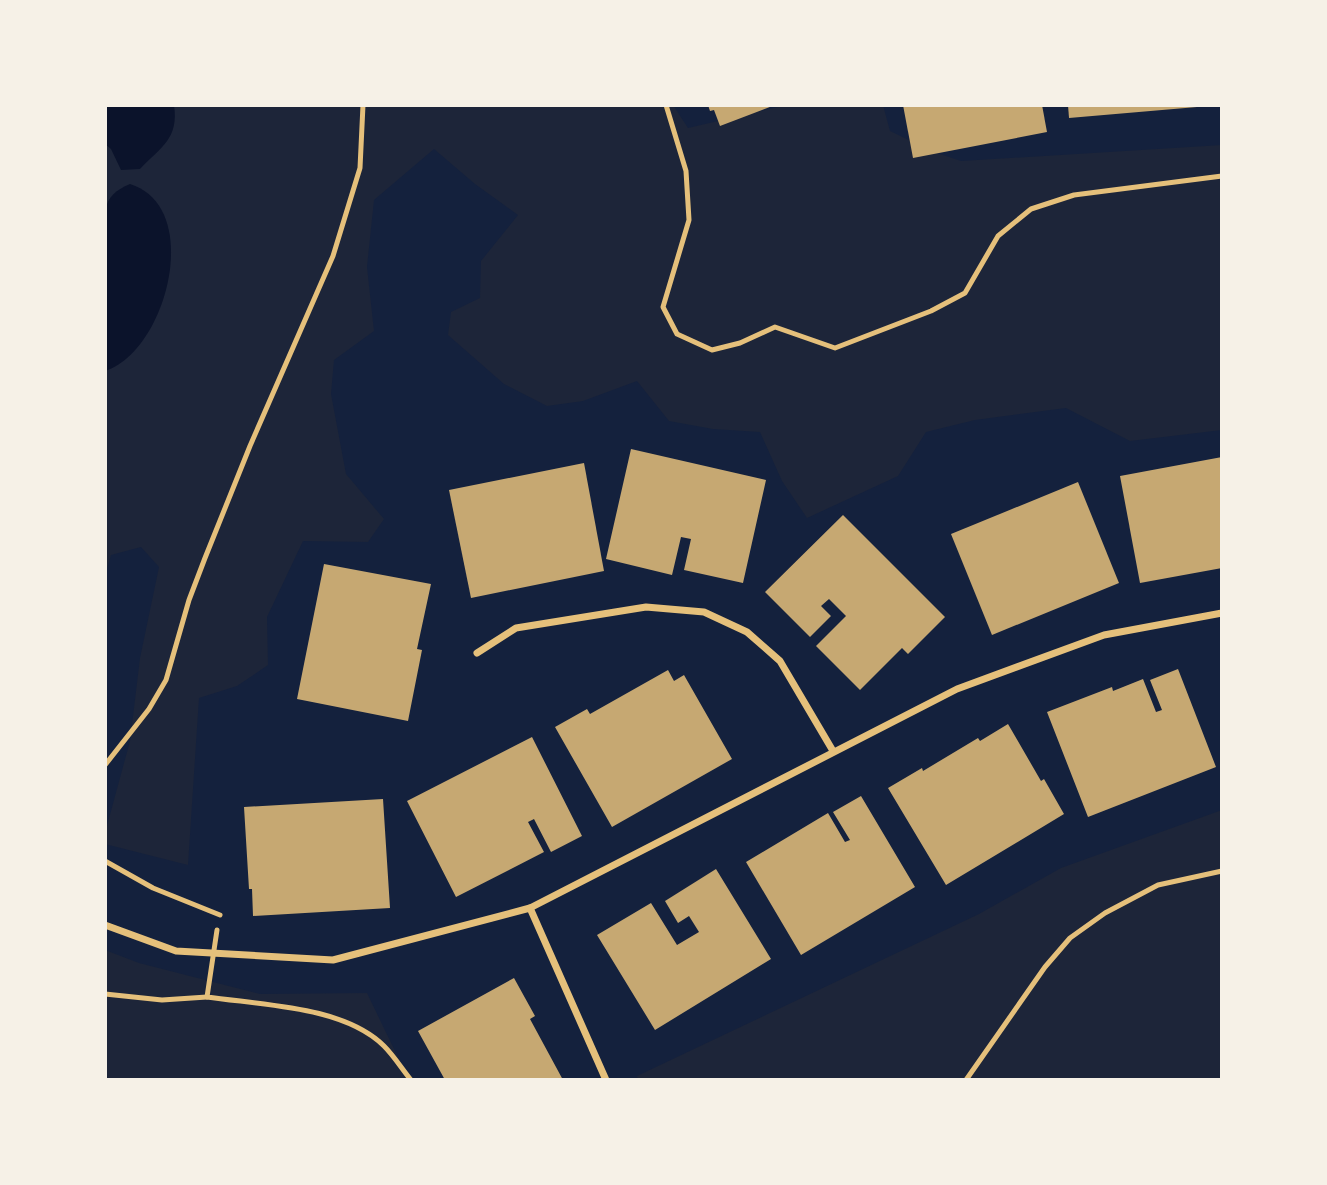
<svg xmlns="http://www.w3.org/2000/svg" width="1327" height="1185" viewBox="0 0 1327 1185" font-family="Lora,serif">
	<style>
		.green { fill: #1d2539 }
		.water { fill: #0b132b }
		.building { fill: #c6a872 }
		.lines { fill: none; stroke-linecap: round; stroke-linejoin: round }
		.service { stroke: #e5c07b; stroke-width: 5 }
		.minor { stroke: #e5c07b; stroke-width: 7 }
	</style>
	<rect width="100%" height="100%" fill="#14213d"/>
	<g class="green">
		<polygon points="105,105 673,105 688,128 787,105 883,105 890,131 934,152 961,161 1222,145 1222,430 1130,441 1066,408 975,420 926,432 898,476 807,518 782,481 760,432 713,429 669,421 637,381 583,401 547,406 504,384 448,335 451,312 480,298 481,261 518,215 475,184 434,149 374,200 367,267 374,331 334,360 331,394 346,474 384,519 368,542 303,541 267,617 268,665 237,686 199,698 188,865 105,844 105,833 130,741 140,658 159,567 141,547 111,555 105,576"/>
		<polygon points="1222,810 1222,1080 638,1080 637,1076 979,914 1061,868"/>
		<polygon points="105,950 139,963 260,994 367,993 409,1080 105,1080"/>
	</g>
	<g class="water">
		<path d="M105 105H174C179 139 161 147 140 169L121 170 111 149 105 144Z"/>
		<path d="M130 184C204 207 167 351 105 371V211C108 196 116 190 130 184Z"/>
	</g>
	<g class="building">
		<polygon points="708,105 775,105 720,126 714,110 710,111"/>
		<polygon points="903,105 1042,105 1047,132 913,158"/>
		<polygon points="1068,105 1197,105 1197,107 1069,118"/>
		<polygon points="631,449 766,480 743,583 684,570 691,539 681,537 672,575 606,559"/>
		<polygon points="1222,457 1222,568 1140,583 1120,476"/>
		<polygon points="584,463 604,571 471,598 449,490"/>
		<polygon points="1078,482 1119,583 992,635 951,534"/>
		<polygon points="843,515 945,617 908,654 902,648 860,690 816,646 846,616 829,599 821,606 831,616 810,637 765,592"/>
		<polygon points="324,564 431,584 417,649 422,650 408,721 297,699"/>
		<polygon points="1178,669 1216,767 1088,817 1047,712 1112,687 1113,691 1143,679 1156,712 1162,710 1150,680"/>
		<polygon points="668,670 674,681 684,675 732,759 612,827 555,727 587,709 590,714"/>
		<polygon points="1008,724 1041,781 1044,779 1064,814 946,885 888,788 922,768 923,771 978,738 980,741"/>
		<polygon points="532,737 582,836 551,852 534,819 528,822 544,852 456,897 407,801"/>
		<polygon points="861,796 915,887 801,955 746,862 828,813 845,842 850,840 833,812"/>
		<polygon points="383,799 390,908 253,916 252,889 249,889 244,807"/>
		<polygon points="716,869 771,959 655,1030 597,935 651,903 677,945 699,932 689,916 678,923 665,901"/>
		<polygon points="514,978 535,1016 530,1019 563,1080 445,1080 418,1031"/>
	</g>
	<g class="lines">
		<g class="service">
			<polyline points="666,105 686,171 689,220 663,307 677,334 712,350 740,343 775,327 835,348 931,311 965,293 998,236 1031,209 1074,195 1222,176"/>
			<polyline points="105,765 149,709 166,680 189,600 205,558 250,446 333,256 360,168 363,105"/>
			<polyline points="105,861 153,888 220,915"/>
			<path d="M217 930 207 997C261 1005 344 1006 384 1046 394 1056 402 1069 411 1080"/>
			<polyline points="105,994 162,1000 207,997"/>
			<polyline points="966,1080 1045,967 1070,938 1105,913 1158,885 1222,871"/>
		</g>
		<g class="minor">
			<polyline points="477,653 516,628 646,607 704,612 747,632 780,661 833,751"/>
			<polyline points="530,908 606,1080"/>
			<polyline points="105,925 176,951 333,960 530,908 957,689 1104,635 1222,613"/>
		</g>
	</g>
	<rect width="1327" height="1185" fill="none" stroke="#f6f1e7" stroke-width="214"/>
</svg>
